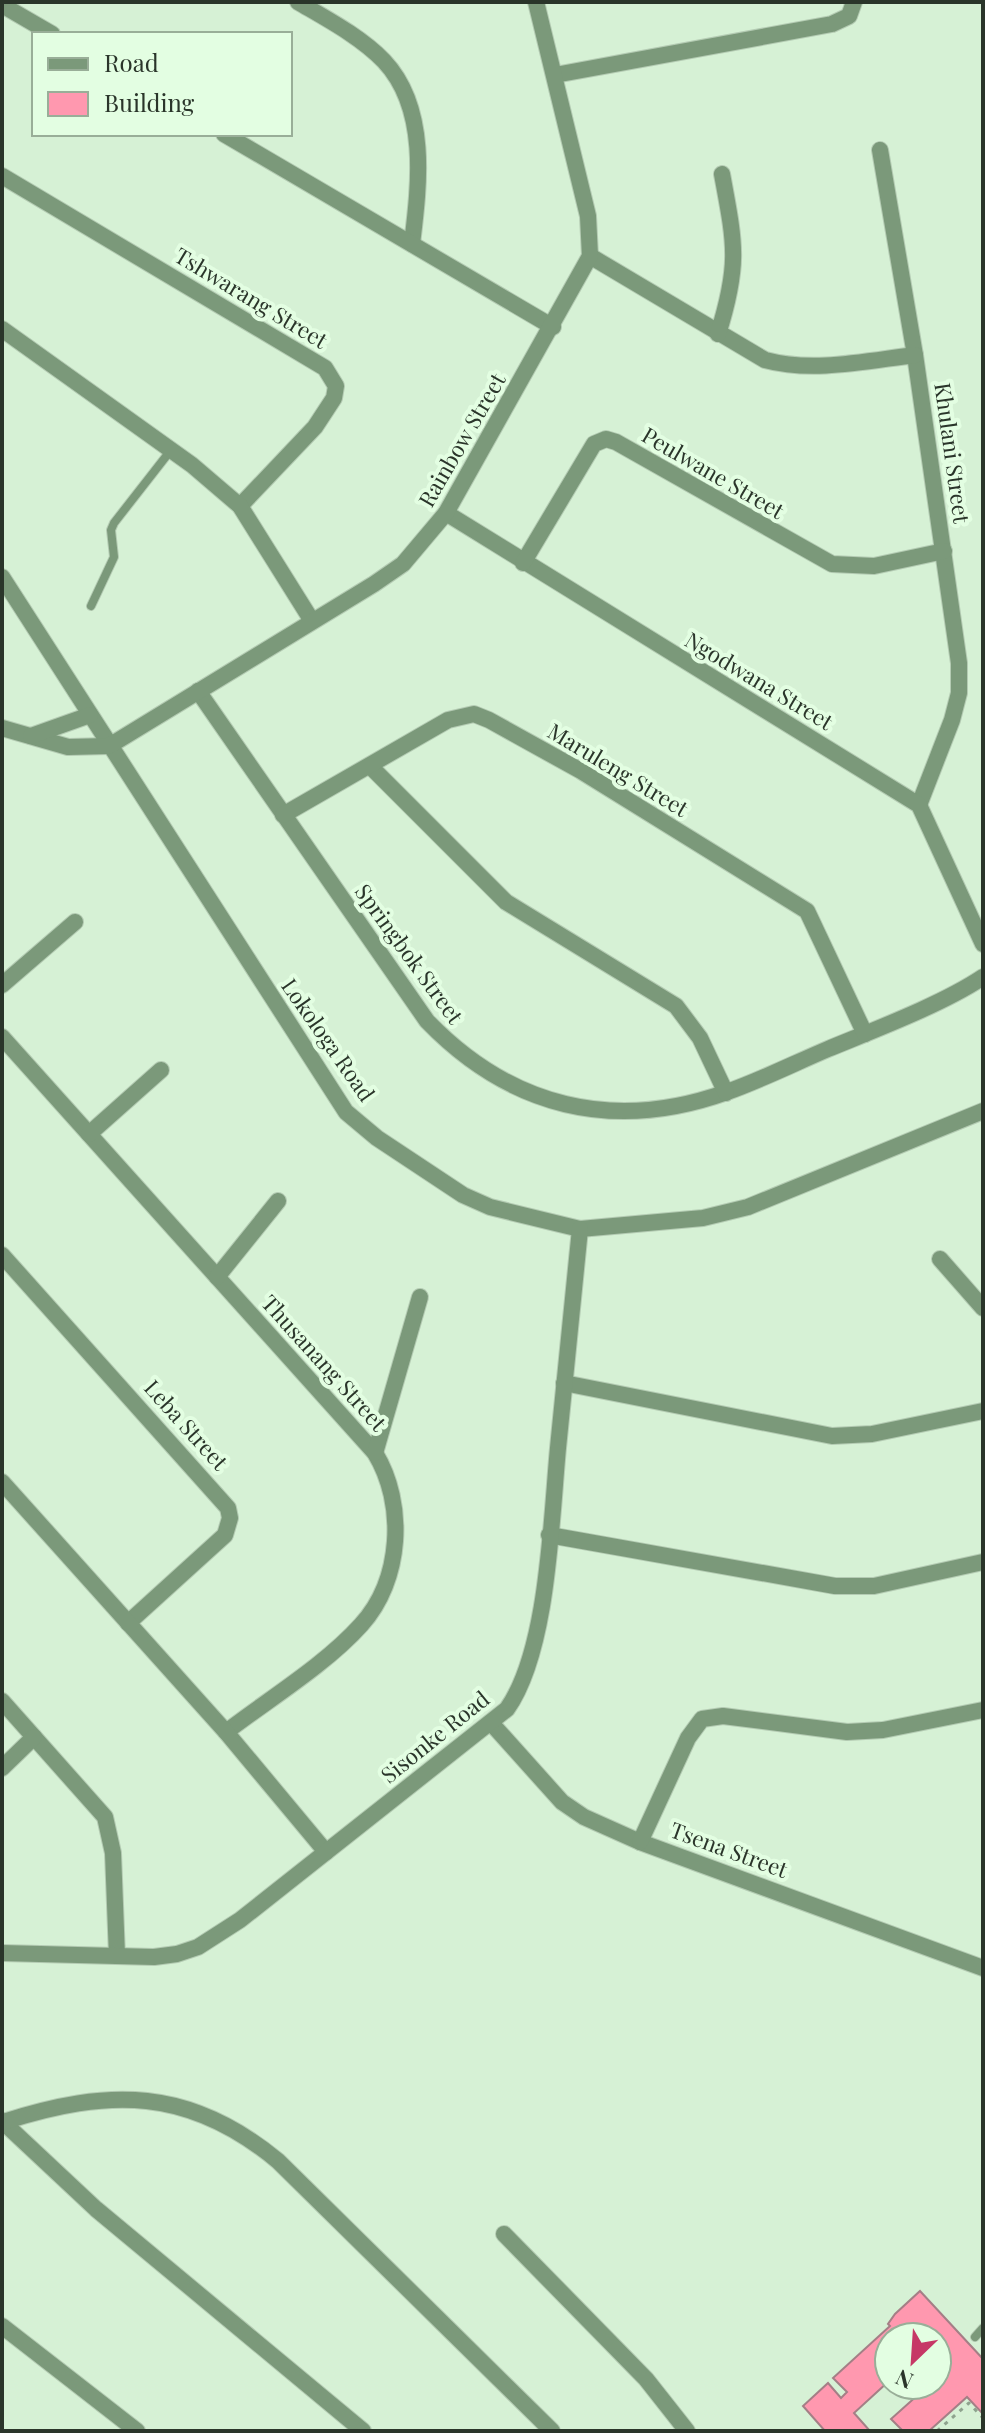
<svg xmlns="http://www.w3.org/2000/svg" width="985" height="2433" viewBox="0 0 985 2433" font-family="'Playfair Display',serif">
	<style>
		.building { fill: #ff98af; stroke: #a47f86; stroke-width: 2 }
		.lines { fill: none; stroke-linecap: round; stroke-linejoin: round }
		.service-casing { stroke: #b4cbb3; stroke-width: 10 }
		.minor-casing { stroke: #b4cbb3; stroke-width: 18 }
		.path { stroke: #8ea38e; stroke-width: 3; stroke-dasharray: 4 6; stroke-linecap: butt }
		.service { stroke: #7b997a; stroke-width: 8 }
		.minor { stroke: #7b997a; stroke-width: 16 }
		.labels { text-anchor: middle; stroke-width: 8; stroke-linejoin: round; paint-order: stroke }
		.street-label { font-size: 22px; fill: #2a352a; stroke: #e3fee2 }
	</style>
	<rect width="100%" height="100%" fill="#d6f1d5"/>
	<polygon class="building" points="920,2291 983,2359 983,2414 967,2397 929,2431 903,2431 891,2419 929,2385 937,2385 937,2378 946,2369 937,2360 937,2337 889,2337 889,2381 854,2413 870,2431 825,2431 803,2406 828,2383 841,2398 847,2392 833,2378 890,2326 888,2324 895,2314"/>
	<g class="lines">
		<defs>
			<g id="service">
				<polyline points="91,606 114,557 111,530 114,523 171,450"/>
				<polyline points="975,2337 983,2328"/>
			</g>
			<g id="minor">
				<path d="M298 2C327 19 361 37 384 61 429 109 419 186 412 244"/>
				<polyline points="2,5 52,34"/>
				<polyline points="555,75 832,24 849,16 854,2"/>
				<polyline points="224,134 553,327"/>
				<polyline points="880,150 915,355 959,663 959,693 952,720 919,805"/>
				<polyline points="2,176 325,368 336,386 334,398 315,427 240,506"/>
				<path d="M590 256 765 360C813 373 866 361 915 355"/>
				<polyline points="2,329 192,465 240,506 312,621"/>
				<path d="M718 334C740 264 735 244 722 174"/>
				<polyline points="446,513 919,805 983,944"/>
				<polyline points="523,563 594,444 606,439 616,442 832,564 874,566 944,551"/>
				<polyline points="2,577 346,1112 377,1138 463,1195 490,1207 580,1229 703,1218 748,1207 983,1111"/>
				<path d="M198 691 427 1021C510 1107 613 1133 727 1092 761 1080 795 1063 828 1049 874 1030 943 1004 983 977"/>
				<polyline points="2,728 68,747 109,746 374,584 403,564 446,513 590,256 588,216 536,2"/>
				<polyline points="31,736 90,715"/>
				<polyline points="370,766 506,902 676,1006 700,1038 726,1093"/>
				<polyline points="283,815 448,720 474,714 489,720 581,771 807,911 865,1034"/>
				<polyline points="2,985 75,922"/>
				<path d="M2 1037 375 1453C406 1504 402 1580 361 1625 325 1665 269 1699 226 1732"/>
				<polyline points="89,1134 161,1070"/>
				<polyline points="2,1255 228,1508 230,1518 225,1535 128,1623"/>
				<polyline points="940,1259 983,1308"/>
				<polyline points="217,1277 278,1201"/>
				<polyline points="564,1383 832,1436 872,1434 983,1411"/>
				<polyline points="375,1453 420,1297"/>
				<polyline points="2,1482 226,1732 326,1852"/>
				<polyline points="549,1535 835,1586 874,1586 983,1562"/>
				<polyline points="2,1701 105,1817 113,1853 117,1956"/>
				<polyline points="492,1724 562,1802 584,1817 640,1842 983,1968"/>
				<polyline points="2,1768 34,1737"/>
				<polyline points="640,1842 688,1738 702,1719 723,1716 847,1732 883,1730 983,1710"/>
				<path d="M2 1953 154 1957 177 1954 198 1947 240 1920 507 1709C548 1651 551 1522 558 1448 565 1375 572 1302 580 1229"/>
				<polyline points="2,2121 96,2209 363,2431"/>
				<path d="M3 2122C109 2088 189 2087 278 2161L552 2431"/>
				<polyline points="504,2234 646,2379 687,2431"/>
				<polyline points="2,2326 137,2431"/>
			</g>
		</defs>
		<use href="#service" class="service-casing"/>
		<use href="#minor" class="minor-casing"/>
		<polyline class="path" points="937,2431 969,2403 983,2418"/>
		<use href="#service" class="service"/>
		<use href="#minor" class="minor"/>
	</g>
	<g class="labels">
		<g class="street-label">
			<text transform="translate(251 298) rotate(31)" y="8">Tshwarang Street</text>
			<text transform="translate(462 440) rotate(-60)" y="8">Rainbow Street</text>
			<text transform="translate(952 453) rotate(82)" y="8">Khulani Street</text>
			<text transform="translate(713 473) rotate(30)" y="8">Peulwane Street</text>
			<text transform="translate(759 681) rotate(31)" y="8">Ngodwana Street</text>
			<text transform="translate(618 770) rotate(31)" y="8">Maruleng Street</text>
			<text transform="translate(409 954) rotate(54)" y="8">Springbok Street</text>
			<text transform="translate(328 1040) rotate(55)" y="8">Lokologa Road</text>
			<text transform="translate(324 1363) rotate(48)" y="8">Thusanang Street</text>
			<text transform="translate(186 1425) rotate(48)" y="8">Leba Street</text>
			<text transform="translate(435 1737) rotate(-39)" y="8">Sisonke Road</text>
			<text transform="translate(729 1850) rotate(20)" y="8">Tsena Street</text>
		</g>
	</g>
	<rect width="985" height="2433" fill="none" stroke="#2a352a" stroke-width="8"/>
	<rect x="32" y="32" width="260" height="104" fill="#e3fee2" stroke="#99ae98" stroke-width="2"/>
	<rect x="48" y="58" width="40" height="12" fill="#7b997a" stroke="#99ae98" stroke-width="2"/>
	<text x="104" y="72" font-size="24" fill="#2a352a">Road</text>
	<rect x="48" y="92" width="40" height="24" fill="#ff98af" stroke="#99ae98" stroke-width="2"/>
	<text x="104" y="112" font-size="24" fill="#2a352a">Building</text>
	<g transform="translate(913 2361) rotate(205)"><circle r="38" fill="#e3fee2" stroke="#99ae98" stroke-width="2"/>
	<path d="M0-6L14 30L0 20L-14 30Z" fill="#c63866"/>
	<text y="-12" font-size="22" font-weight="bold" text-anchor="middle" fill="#2a352a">N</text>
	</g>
</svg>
